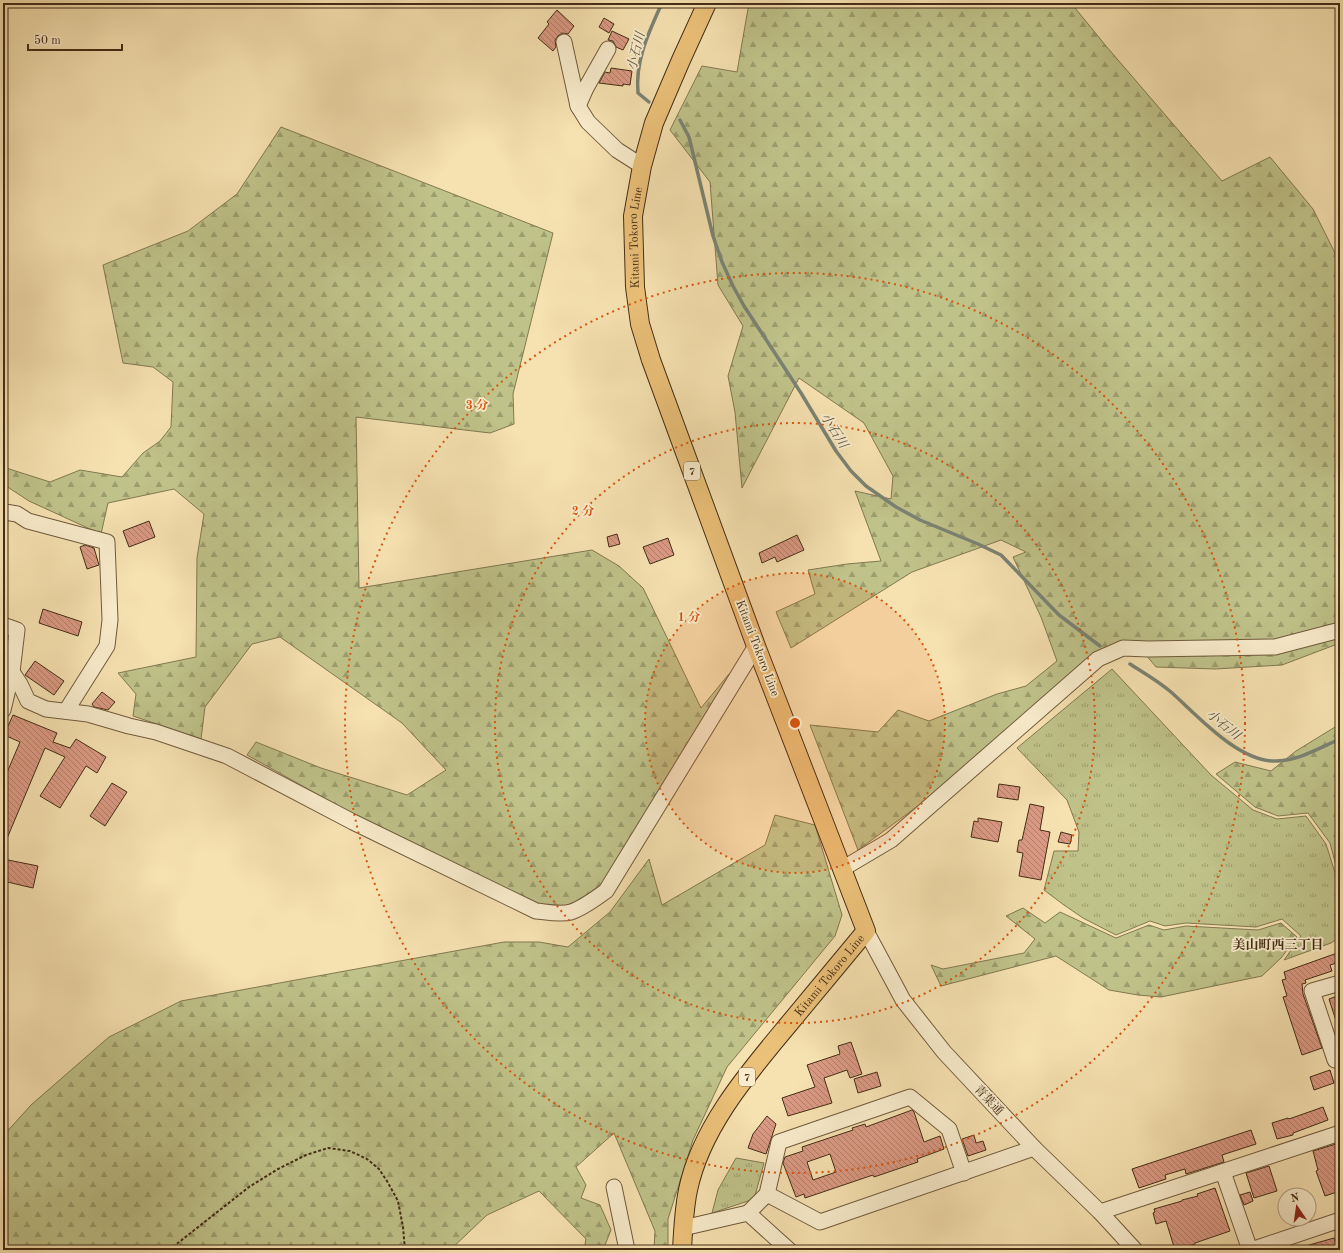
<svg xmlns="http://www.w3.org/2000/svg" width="1343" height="1253" viewBox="0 0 1343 1253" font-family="'Old Standard TT','Noto Serif JP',serif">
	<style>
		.grass { fill: url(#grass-tufts); stroke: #827850 }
		.forest { fill: url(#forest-firs); stroke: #827850 }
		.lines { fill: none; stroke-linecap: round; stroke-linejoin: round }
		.stream { stroke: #7a8374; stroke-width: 3.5 }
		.building { fill: url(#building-back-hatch); stroke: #442d16; fill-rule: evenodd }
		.minor-casing { stroke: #705a3c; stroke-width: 17 }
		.major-casing { stroke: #442d16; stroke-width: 20 }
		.path { stroke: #442d16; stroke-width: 2; stroke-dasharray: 3 2; stroke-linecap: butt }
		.minor { stroke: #f9eccc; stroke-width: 15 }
		.major { stroke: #ebc078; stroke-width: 18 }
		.ring { fill: none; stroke: #d8550d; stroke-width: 2; stroke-dasharray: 2 4 }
		.labels { text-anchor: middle; stroke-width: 3.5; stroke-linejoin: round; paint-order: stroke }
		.shield { fill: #f9eccc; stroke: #7a664d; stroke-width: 1 }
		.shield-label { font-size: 11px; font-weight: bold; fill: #442d16 }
		.street-label { font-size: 12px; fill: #442d16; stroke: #f9eccc }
		.water-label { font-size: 13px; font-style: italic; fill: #5a513d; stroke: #f9eccc }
		.neighbourhood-label { font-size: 13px; font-weight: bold; fill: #442d16; stroke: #f9eccc }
		.centre { fill: #d8550d; stroke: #f9eccc; stroke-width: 2 }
		.ring-label { font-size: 12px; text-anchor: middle; font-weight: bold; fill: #d8550d; stroke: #f9eccc; stroke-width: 3.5; stroke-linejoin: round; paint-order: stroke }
	</style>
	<defs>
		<pattern id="grass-tufts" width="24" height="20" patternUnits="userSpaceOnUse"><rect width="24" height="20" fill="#bfc289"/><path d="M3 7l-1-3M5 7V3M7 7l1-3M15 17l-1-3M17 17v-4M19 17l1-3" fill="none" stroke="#9d9e6f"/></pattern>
		<pattern id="forest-firs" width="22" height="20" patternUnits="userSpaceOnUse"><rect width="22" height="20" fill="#bfc289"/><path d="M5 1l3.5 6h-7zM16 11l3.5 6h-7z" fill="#9d9e6f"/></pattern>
		<pattern id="building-back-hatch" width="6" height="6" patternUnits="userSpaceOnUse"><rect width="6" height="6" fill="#da9983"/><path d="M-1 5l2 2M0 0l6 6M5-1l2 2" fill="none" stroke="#b27d6a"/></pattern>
	</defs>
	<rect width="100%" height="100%" fill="#f6e1b0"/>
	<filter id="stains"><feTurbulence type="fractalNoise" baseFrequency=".005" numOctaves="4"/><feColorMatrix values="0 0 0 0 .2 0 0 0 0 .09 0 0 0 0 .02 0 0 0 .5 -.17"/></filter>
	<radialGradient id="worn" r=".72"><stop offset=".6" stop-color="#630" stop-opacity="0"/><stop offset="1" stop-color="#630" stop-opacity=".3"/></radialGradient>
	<g class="grass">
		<polygon points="1112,669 1211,775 1253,810 1277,819 1306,816 1326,844 1337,879 1340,883 1340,937 1331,943 1284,960 1301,936 1282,919 1256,927 1186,923 1165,926 1150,921 1116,935 1083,918 1064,905 1044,890 1054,851 1078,851 1079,832 1067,800 1017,748"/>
		<polygon points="736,1158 764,1163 754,1199 712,1213 718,1190"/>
	</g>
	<g class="forest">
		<polygon points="749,3 1071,3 1106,46 1222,181 1270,157 1313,209 1340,263 1340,643 1282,665 1215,669 1156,667 1136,643 1099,651 975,764 858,850 810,725 878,732 898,710 929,721 997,694 1026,686 1057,661 1041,617 1013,557 1026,552 1001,540 912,572 791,648 776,612 815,594 808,570 847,564 881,561 855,491 891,499 893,476 864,423 799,378 742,488 735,412 728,376 743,326 718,285 710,182 670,130 702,66 737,72"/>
		<polygon points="281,127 553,233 513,394 514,424 490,433 356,417 359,588 592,550 619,566 643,588 701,708 729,674 729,686 600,893 572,909 541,906 405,843 247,755 256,742 321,768 407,795 446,770 402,723 280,637 252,644 205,707 201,739 133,716 136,694 118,673 196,657 197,558 204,514 174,489 108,503 101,534 29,501 3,484 3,467 50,482 80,470 122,477 143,453 160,441 171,427 173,382 153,367 123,363 103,265 188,231 237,194"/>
		<polygon points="1340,724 1340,881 1330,843 1308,813 1278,816 1255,807 1216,774 1235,762 1271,771 1296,751"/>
		<polygon points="775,815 815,825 842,915 835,936 727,1067 693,1140 668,1219 668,1250 654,1250 655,1231 614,1133 576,1167 586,1185 581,1198 600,1205 611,1230 603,1250 584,1250 586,1239 539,1191 487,1215 450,1250 3,1250 3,1136 31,1105 109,1037 181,1001 504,942 539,942 568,947 610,912 649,859 662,905 765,845"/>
		<polygon points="1023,908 1045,923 1060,912 1116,938 1149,925 1164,930 1186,926 1258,930 1281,923 1297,937 1281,958 1262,976 1161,997 1138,995 1109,990 1056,956 941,986 931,965 943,969 1024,953 1035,939 1006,916"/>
	</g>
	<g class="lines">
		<g class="stream">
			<path d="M649 102 638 93C635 60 649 32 662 3"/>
			<polyline points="680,120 689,137 713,236 722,262 733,286 744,306 801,393 836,451 851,471 866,486 896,507 920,520 978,544 1001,555 1059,615 1100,646"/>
			<path d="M1130 664C1144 673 1158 681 1171 692 1197 715 1239 763 1277 761 1300 760 1319 748 1340 739"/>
		</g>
	</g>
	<g class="building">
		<polygon points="557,10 574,26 568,34 562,33 558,36 555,40 556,47 553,51 538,38 549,24 547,22"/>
		<polygon points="604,18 614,24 609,33 599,27"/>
		<polygon points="612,31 629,39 623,50 616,47 613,41 608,40"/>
		<polygon points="611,68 632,71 630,85 623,84 623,86 599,83 605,72 610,73"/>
		<polygon points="149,521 155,537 129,547 123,531"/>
		<polygon points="617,534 620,544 609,547 607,537"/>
		<polygon points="797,535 804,550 777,562 775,557 762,563 759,553"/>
		<polygon points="668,538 674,555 650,564 643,547"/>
		<polygon points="85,545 94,548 99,565 87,569 80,547"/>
		<polygon points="43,609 82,622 78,636 39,623"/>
		<polygon points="35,661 64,681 54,695 25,675"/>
		<polygon points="102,692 115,702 108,710 94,707 92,704"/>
		<polygon points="13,715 57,733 53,742 70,748 76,739 106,757 97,773 86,766 60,808 40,796 65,757 45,748 3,848 3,782 20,742 4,735"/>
		<polygon points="112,783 127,792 105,826 90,816"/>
		<polygon points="999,784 1020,787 1018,800 997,797"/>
		<polygon points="1030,804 1044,807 1040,830 1050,832 1041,880 1019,876 1023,853 1017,852 1019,840 1022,840"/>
		<polygon points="978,818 1002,822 998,842 971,837 974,821 978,822"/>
		<polygon points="1061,832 1072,835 1070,844 1058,842"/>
		<polygon points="3,859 38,866 33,888 3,881"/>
		<polygon points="1340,952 1340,962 1330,965 1332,971 1305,980 1306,983 1302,984 1303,994 1322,1048 1302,1055 1283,997 1287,996 1282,980 1286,979 1284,972"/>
		<polygon points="1340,995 1340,1027 1338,1027 1329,999"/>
		<polygon points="851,1042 862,1074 850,1078 847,1070 824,1078 832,1103 788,1116 782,1098 815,1087 807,1065 840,1054 838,1046"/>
		<polygon points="1330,1070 1334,1083 1314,1090 1310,1077"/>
		<polygon points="877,1072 881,1086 858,1093 854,1079"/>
		<polygon points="1323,1107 1328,1120 1293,1133 1293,1135 1277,1139 1272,1123 1288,1118 1289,1119"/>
		<path d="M912 1110 914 1112 924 1142 940 1136 944 1149 917 1159 918 1162 874 1177 873 1175 805 1198 804 1194 796 1197 783 1163 785 1157 803 1151 802 1147 853 1130 852 1128 865 1124 866 1127ZM830 1154 836 1172 813 1180 807 1162Z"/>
		<polygon points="767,1116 776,1124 766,1154 748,1148 753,1134"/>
		<polygon points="1251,1130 1256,1144 1222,1155 1224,1162 1186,1174 1185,1169 1165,1175 1166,1179 1139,1188 1132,1169"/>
		<polygon points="974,1135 976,1143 983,1141 986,1150 968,1156 962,1139"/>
		<polygon points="1336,1144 1340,1157 1340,1191 1325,1196 1316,1171 1318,1170 1313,1151"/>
		<polygon points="1269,1166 1277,1191 1254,1198 1246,1173"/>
		<polygon points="1215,1188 1230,1231 1195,1243 1195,1244 1175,1250 1166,1221 1156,1224 1153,1213 1155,1212 1154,1209 1182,1201 1182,1200 1198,1196 1197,1194"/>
		<polygon points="1250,1192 1253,1201 1244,1205 1240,1195"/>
		<polygon points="1334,1238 1338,1250 1302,1250 1302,1247"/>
	</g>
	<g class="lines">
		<defs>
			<g id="minor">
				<polyline points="564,42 578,106 588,122 617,150 642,166"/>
				<polyline points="578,106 586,88 608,49"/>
				<polyline points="3,514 5,512 17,514 28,521 107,542 110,620 107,646 66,711"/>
				<polyline points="3,625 17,630 12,672 3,710"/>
				<path d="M12 672 20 684 28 701 46 709 88 714 129 726 156 732 227 756 353 822 536 911C547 912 560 915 571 912 583 908 595 899 606 891L756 646"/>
				<polyline points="842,869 891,840 1098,659 1123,648 1148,649 1275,647 1340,630"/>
				<polyline points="866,931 903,1000 944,1052 1034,1148 1100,1212 1135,1250"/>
				<polyline points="1340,983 1312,991 1335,1060 1340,1058"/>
				<polyline points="1223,1172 1250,1250"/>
				<polyline points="614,1187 627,1250"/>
				<polyline points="767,1194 820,1222 1034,1148"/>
				<polyline points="1100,1212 1340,1133"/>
				<polyline points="748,1213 767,1194 779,1142 910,1097 949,1129 964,1173"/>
				<polyline points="683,1228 748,1213 789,1250"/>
				<polyline points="1251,1250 1340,1220"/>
			</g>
			<g id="major">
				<path id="s1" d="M682 1250C683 1230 684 1209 688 1190 701 1127 749 1072 788 1025 814 994 840 962 866 931L756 646 651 360 640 324 635 287 633 216 642 166 654 123 681 60 707 3"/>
			</g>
		</defs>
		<use href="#minor" class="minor-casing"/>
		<use href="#major" class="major-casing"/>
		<polyline class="path" points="169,1250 249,1187 278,1169 306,1155 328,1148 350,1151 367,1159 379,1169 387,1181 398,1201 403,1227 405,1250"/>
		<use href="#minor" class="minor"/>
		<use href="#major" class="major"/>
	</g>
	<circle cx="795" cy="723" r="150" fill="#d8550d" fill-opacity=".12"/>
	<g class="ring">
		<circle cx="795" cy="723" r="150"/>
		<circle cx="795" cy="723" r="300"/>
		<circle cx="795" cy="723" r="450"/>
	</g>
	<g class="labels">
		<g class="shield">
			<rect x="684" y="462" width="16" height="18" rx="3"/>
			<rect x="739" y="1068" width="16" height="18" rx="3"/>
		</g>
		<g class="shield-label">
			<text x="692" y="475">7</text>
			<text x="747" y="1081">7</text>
		</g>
		<g class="street-label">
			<text dy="4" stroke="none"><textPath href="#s1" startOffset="1112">Kitami Tokoro Line</textPath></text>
			<text transform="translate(758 648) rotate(69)" y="4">Kitami Tokoro Line</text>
			<text dy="4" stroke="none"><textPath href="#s1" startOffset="320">Kitami Tokoro Line</textPath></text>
			<text transform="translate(989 1100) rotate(47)" y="4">青葉通</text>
		</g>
		<g class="water-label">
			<text transform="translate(635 51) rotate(-76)" y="5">小石川</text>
			<text transform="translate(835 430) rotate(57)" y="5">小石川</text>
			<text transform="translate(1224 724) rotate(39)" y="5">小石川</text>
		</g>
		<g class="neighbourhood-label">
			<text x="1278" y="949">美山町西三丁目</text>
		</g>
	</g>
	<circle cx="795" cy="723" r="6" class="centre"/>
	<g class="ring-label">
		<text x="477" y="409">3 分</text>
		<text x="583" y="515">2 分</text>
		<text x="689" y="621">1 分</text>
	</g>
	<rect width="1343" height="1253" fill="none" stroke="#f6e1b0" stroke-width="16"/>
	<rect x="4" y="4" width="1335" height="1245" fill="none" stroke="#442d16" stroke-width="2"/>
	<rect x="8" y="8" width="1327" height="1237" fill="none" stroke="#442d16"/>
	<g transform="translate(1297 1207) rotate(347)"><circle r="19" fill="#f9eccc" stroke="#b1a083"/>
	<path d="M0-3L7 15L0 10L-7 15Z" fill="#8f2418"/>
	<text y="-6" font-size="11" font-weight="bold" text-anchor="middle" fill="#442d16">N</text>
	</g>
	<path d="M28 44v6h94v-6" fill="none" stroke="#442d16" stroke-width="2"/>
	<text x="34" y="44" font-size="12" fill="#442d16" stroke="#f9eccc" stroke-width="3" paint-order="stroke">50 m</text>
	<rect width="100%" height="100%" filter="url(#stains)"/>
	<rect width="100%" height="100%" fill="url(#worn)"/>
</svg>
